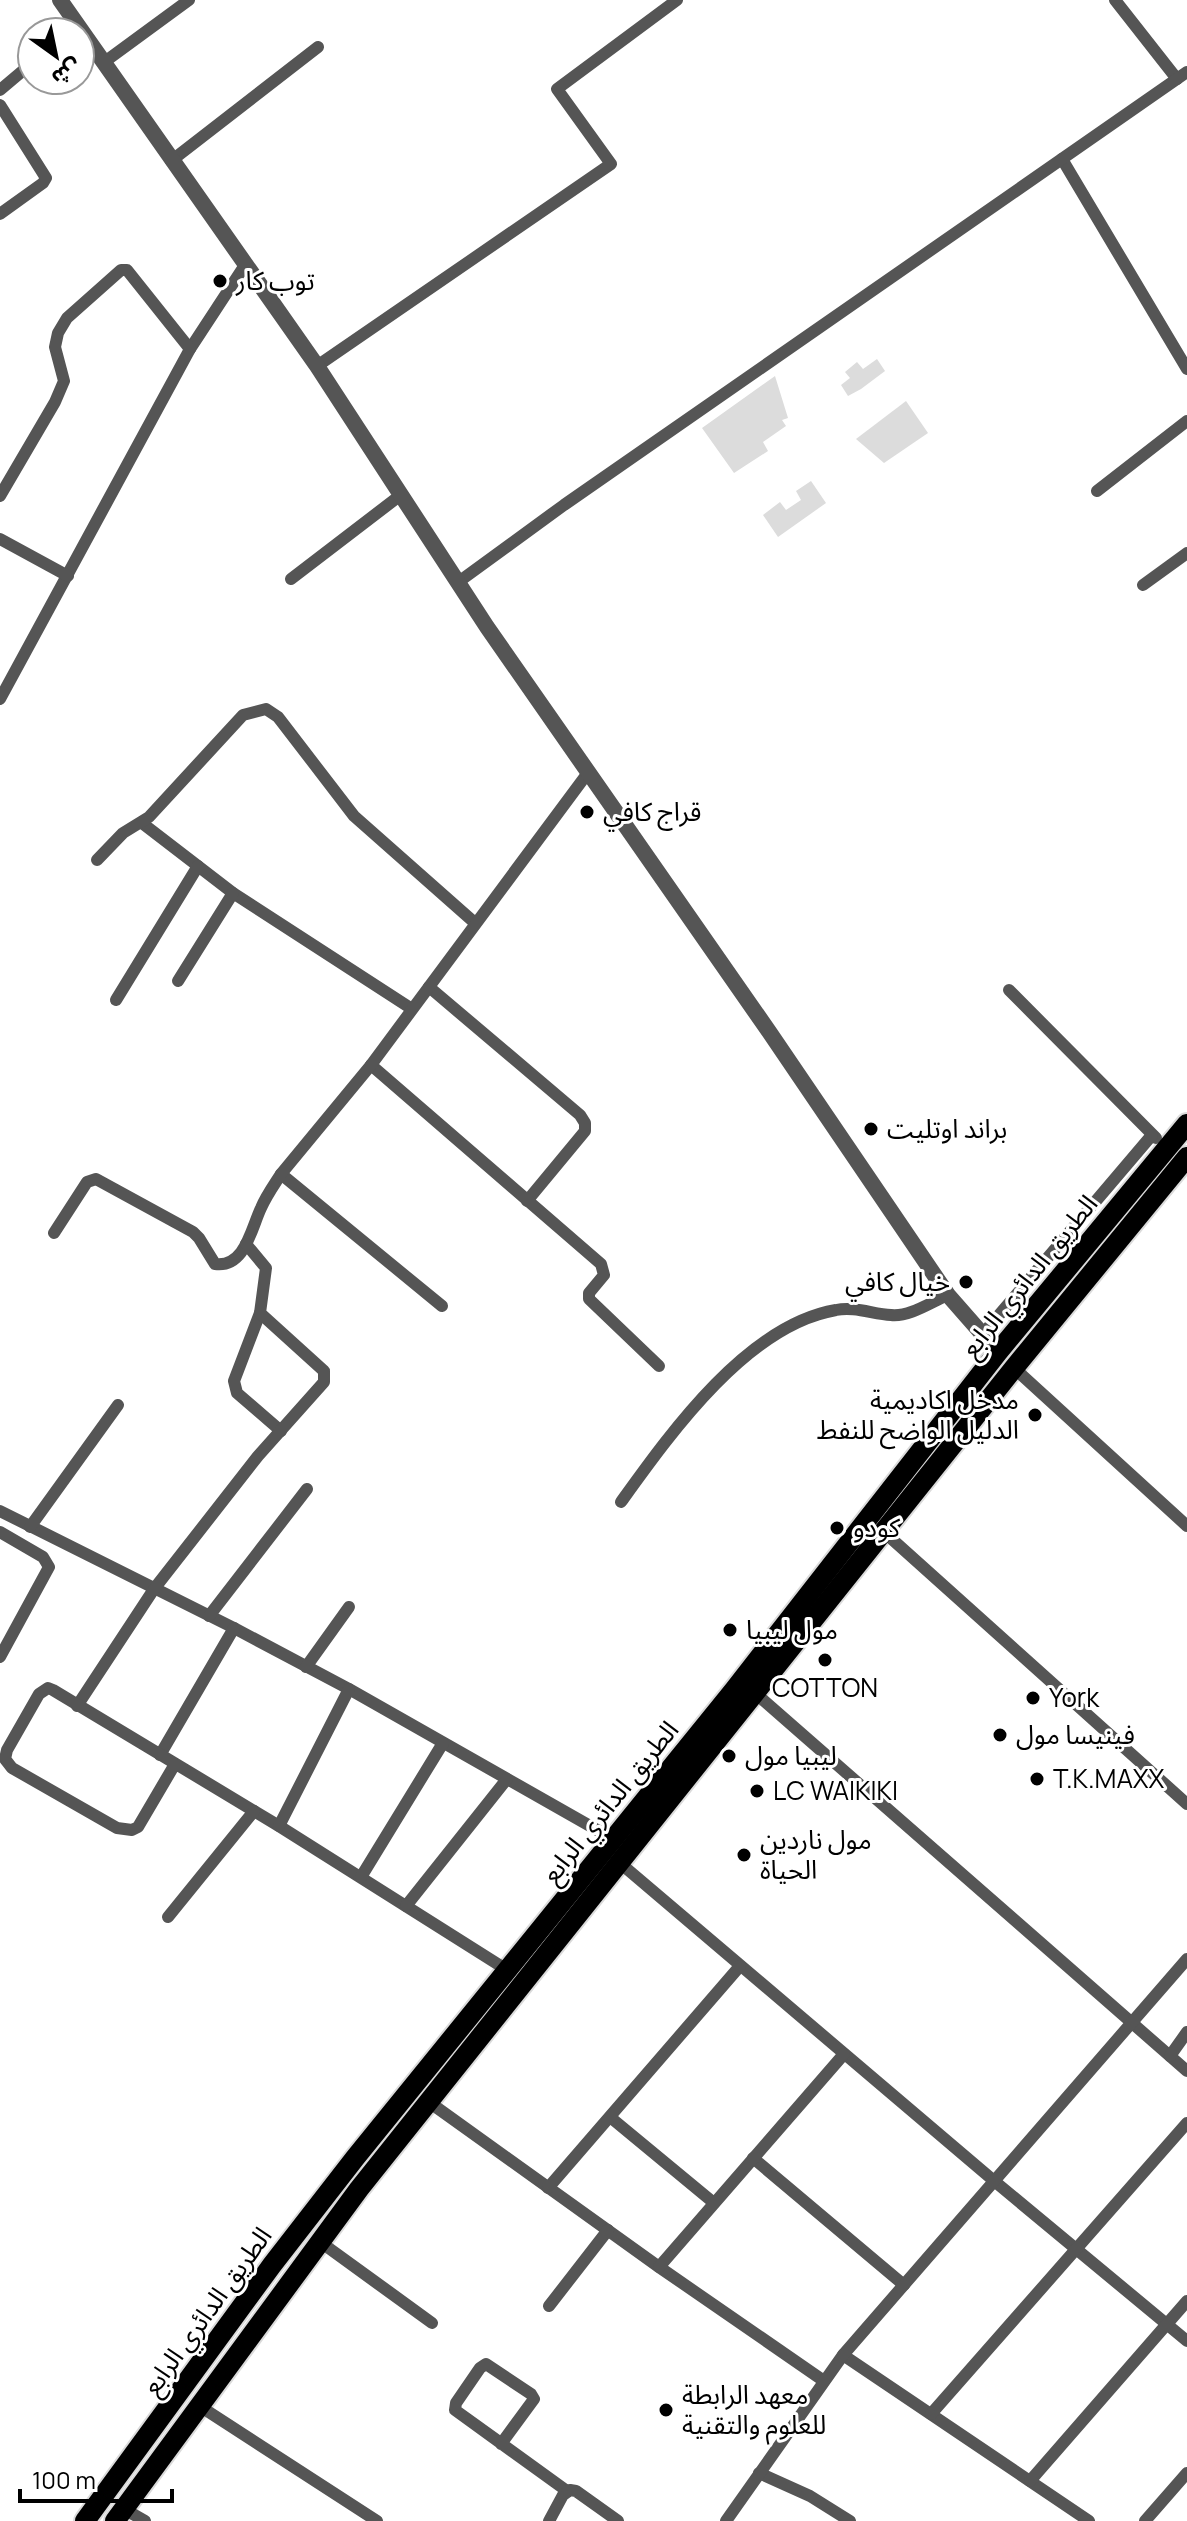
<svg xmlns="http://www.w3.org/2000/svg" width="1187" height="2521" viewBox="0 0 1187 2521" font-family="Manrope,'Noto Sans Arabic',sans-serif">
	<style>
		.green { fill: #dcdcdc }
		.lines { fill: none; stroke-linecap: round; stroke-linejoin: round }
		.primary-casing { stroke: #dbdbdb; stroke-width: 24 }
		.minor { stroke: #555; stroke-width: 12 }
		.tertiary { stroke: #555; stroke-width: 16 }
		.primary { stroke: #000; stroke-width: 20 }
		.poi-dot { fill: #000; stroke: #fff; stroke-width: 3 }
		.labels { text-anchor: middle; stroke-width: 6; stroke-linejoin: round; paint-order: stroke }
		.poi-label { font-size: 26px; fill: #000; stroke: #fff; text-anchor: start }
		.street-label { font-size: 26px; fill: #000; stroke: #fff }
	</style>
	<rect width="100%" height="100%" fill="#fff"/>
	<g class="green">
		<polygon points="877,359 885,371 861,389 848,396 841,385 850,378 845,372 857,362 863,369"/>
		<polygon points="775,376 788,418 782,420 786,426 763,442 768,451 734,473 702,428"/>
		<polygon points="906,401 928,433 884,463 856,439"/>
		<polygon points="811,481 826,503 778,537 763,515 780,502 786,510 801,500 796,491"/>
	</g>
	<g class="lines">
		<defs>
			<g id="primary">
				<polyline points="85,2521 272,2265 355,2158 734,1690 998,1352 1187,1124"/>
				<polyline points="115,2521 359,2189 1014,1368 1187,1157"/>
			</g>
		</defs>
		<use href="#primary" class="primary-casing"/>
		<g class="minor">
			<polyline points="1115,0 1177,79"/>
			<polyline points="103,63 189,0"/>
			<polyline points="0,90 32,63"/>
			<polyline points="0,105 46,178 43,183 0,214"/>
			<polyline points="1062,159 1187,369"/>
			<polyline points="171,161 318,47"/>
			<polyline points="190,349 245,265"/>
			<polyline points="317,366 611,164 557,89 677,0"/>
			<polyline points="1097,491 1187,421"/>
			<polyline points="0,496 55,402 64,381 55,347 58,333 67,318 121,270 127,270 190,349 0,699"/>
			<polyline points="0,539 68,576"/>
			<polyline points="291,579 402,494"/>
			<polyline points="457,583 564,505 1187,72"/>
			<polyline points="1143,585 1187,553"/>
			<polyline points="142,823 233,893 412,1009"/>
			<polyline points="97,860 123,833 149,817 243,715 266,709 278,717 354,816 475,923"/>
			<polyline points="178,981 233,893"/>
			<polyline points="429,987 580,1115 585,1123 585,1131 527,1201"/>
			<polyline points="1009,990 1156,1138"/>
			<polyline points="116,1000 198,866"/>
			<polyline points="371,1065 601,1264 604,1275 589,1293 589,1299 659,1366"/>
			<polyline points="281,1174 442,1306"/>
			<path d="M54 1233 87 1182 96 1179 193 1232 199 1238 215 1264C245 1268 251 1229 261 1208 266 1196 274 1185 281 1174L371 1065 587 774"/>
			<polyline points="260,1313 234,1381 237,1393 281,1431"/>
			<polyline points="982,1335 1152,1135"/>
			<polyline points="1014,1368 1187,1526"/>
			<path d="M621 1502C670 1434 747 1325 836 1310 854 1306 873 1314 891 1315 910 1317 931 1302 948 1295"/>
			<polyline points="0,1511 234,1628 349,1689 613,1839"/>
			<polyline points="30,1527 118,1405"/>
			<polyline points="0,1532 43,1557 49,1567 0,1657"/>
			<polyline points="884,1532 1187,1804"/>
			<polyline points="209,1616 307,1489"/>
			<polyline points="306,1667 349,1607"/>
			<polyline points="754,1692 1187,2071"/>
			<polyline points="77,1706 154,1589 258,1456 324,1382 324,1371 260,1313 266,1268 246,1244"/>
			<polyline points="160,1755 234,1628"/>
			<polyline points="175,1764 138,1827 132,1830 117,1828 12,1768 5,1759 7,1750 39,1694 48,1688 53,1690 279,1826 507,1970"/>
			<polyline points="279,1826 349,1689"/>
			<polyline points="620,1863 993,2180 1187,2341"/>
			<polyline points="361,1877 443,1743"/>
			<polyline points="406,1906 507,1779"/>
			<polyline points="168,1917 254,1811"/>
			<polyline points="1170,2056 1187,2032"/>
			<polyline points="429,2102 659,2267 824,2381"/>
			<polyline points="610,2117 714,2203"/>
			<polyline points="753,2158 904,2285"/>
			<polyline points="548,2188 740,1966"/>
			<polyline points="319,2241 432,2323"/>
			<polyline points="659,2267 844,2054"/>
			<polyline points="549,2306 608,2230"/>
			<polyline points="843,2355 1089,2521"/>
			<polyline points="198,2405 377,2521"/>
			<polyline points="931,2414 1187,2123"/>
			<polyline points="501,2444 534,2399 531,2394 486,2364 480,2368 456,2403 455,2410 567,2491"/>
			<polyline points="759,2473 810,2496 850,2521"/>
			<polyline points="1030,2481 1187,2301"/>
			<polyline points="124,2509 145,2521"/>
			<polyline points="549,2521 563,2495 570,2490 576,2491 618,2521"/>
			<polyline points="726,2521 843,2355 1187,1959"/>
			<polyline points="1145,2521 1187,2473"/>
		</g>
		<polyline class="tertiary" points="60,0 317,366 487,627 770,1033 948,1295 998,1352"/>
		<use href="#primary" class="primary"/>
	</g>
	<g class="poi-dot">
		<circle cx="220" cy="281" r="8"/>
		<circle cx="587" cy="812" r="8"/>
		<circle cx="871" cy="1129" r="8"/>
		<circle cx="966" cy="1282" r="8"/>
		<circle cx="1035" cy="1415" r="8"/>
		<circle cx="837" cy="1528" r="8"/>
		<circle cx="730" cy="1630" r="8"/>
		<circle cx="825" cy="1660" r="8"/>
		<circle cx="1033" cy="1698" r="8"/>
		<circle cx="1000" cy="1735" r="8"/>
		<circle cx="729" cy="1756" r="8"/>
		<circle cx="1037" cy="1779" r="8"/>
		<circle cx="757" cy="1791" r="8"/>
		<circle cx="744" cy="1855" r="8"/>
		<circle cx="666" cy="2410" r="8"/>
	</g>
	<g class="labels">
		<g class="poi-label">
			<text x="236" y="290">توب كار</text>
			<text x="603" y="821">قراج كافي</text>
			<text x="887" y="1138">براند اوتليت</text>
			<text x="950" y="1291" text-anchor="end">خيال كافي</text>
			<text x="1019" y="1409" text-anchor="end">مدخل اكاديمية<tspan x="1019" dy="30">الدليل الواضح للنفط</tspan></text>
			<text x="853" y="1537">كودو</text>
			<text x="746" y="1639">مول ليبيا</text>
			<text x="825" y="1697" text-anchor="middle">COTTON</text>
			<text x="1049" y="1707">York</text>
			<text x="1016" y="1744">فينيسا مول</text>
			<text x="745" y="1765">ليبيا مول</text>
			<text x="1053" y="1788">T.K.MAXX</text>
			<text x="773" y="1800">LC WAIKIKI</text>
			<text x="760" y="1849">مول ناردين<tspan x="760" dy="30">الحياة</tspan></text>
			<text x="682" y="2404">معهد الرابطة<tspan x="682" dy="30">للعلوم والتقنية</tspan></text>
		</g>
		<g class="street-label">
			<text transform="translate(1029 1276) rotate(-51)" y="9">الطريق الدائري الرابع</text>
			<text transform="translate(610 1802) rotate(-51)" y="9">الطريق الدائري الرابع</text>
			<text transform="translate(207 2311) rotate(-54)" y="9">الطريق الدائري الرابع</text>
		</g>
	</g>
	<g transform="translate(56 56) rotate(147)"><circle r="38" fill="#ffffff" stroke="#999999" stroke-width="2"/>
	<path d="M0-6L14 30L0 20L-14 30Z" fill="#000000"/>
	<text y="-12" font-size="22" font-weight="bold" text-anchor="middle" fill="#000000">ش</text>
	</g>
	<path d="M20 2489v12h152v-12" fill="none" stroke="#000000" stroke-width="4"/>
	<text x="32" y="2489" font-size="24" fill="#000000" stroke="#ffffff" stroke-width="6" paint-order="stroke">100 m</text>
</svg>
